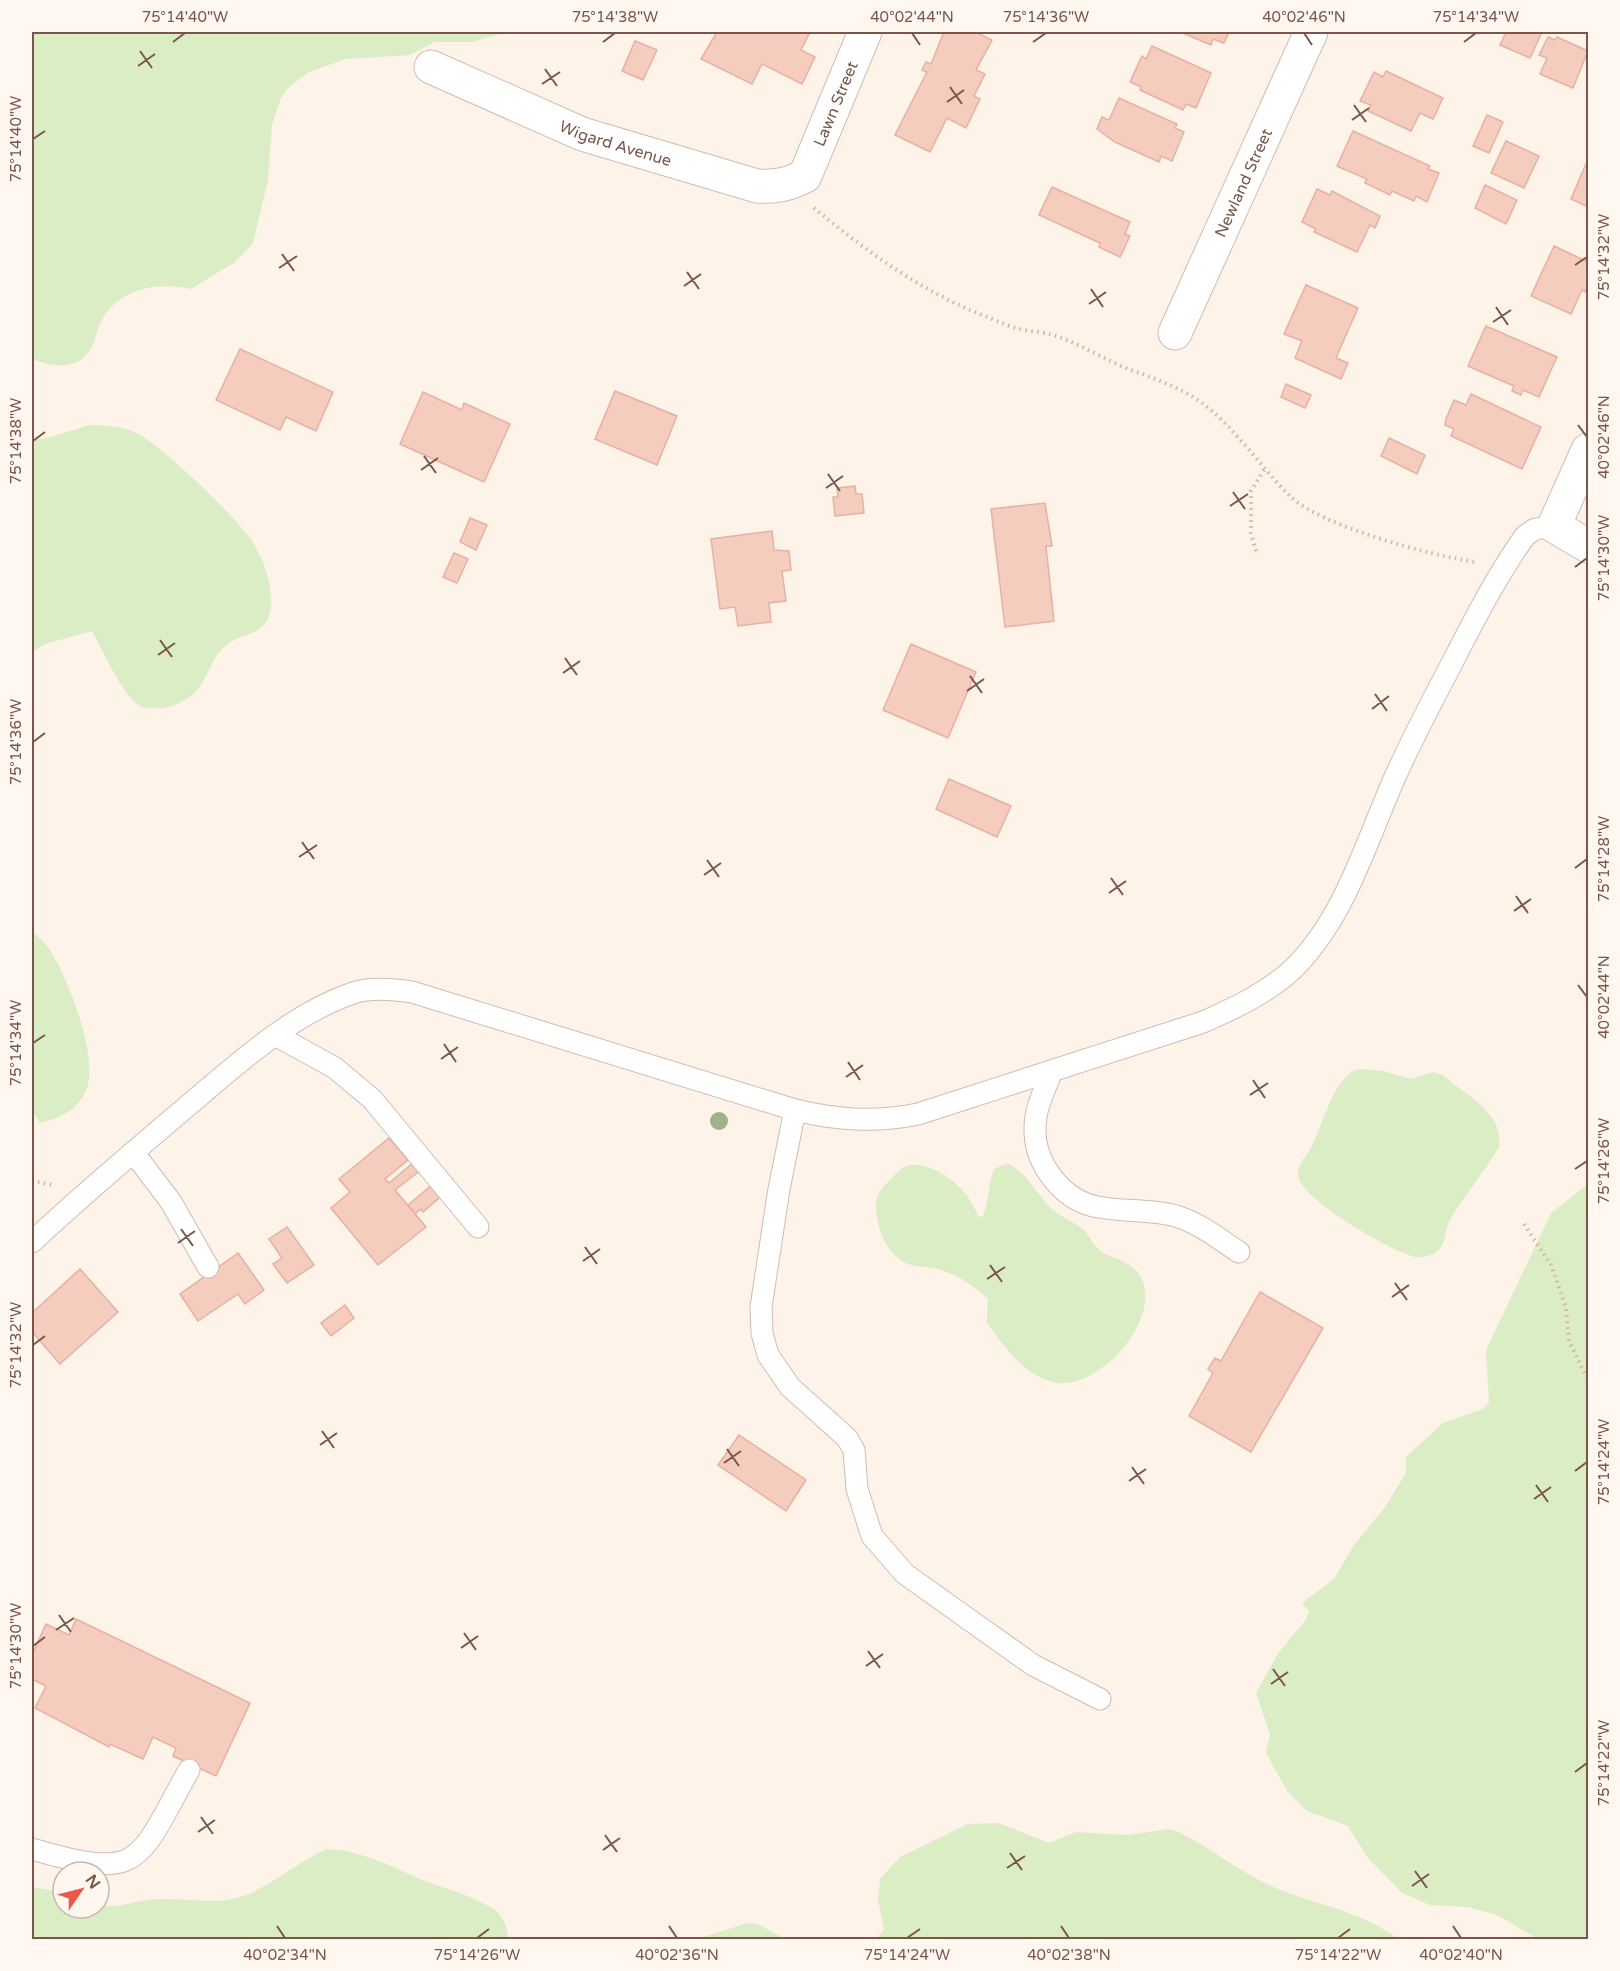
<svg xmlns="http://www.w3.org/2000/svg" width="1620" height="1971" viewBox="0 0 1620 1971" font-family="'Varela Round',sans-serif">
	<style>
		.green { fill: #dbedc5 }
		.building { fill: #f4cdbf; stroke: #e8b09e; stroke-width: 1.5 }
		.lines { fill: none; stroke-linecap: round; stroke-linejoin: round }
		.service-casing { stroke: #d3bbb0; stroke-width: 23 }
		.minor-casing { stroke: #d3bbb0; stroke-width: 35 }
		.path { stroke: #daafa1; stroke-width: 4; stroke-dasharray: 1.5 4.5; stroke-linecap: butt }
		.service { stroke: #fff; stroke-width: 21 }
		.minor { stroke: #fff; stroke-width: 33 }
		.tree { fill: #a2b08b }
		.ticks { fill: none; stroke: #7a554a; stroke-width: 2 }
		.labels { text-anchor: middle; stroke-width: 6; stroke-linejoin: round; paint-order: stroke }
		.street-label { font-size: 16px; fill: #7a554a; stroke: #fff7f0 }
		.neatline { fill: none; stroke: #7a554a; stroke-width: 2 }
		.ticks-label { font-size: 15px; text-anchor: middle; fill: #7a554a }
	</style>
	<rect width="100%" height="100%" fill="#fdf3e9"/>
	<g class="green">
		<path d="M32 32H506L473 42H435L410 55 346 59 309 72 288 88 281 98 272 125 268 180 253 243 235 262 191 289C159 282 124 287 104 316 97 326 96 340 90 350 76 372 51 366 32 359Z"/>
		<path d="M90 425C104 425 121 426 135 432 160 444 239 519 254 544 264 562 272 583 271 604 269 640 239 629 221 650 211 661 207 678 198 689 190 698 175 707 163 708 157 708 150 709 145 708 126 705 102 648 92 631L45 644 32 652V440L47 438Z"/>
		<path d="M32 931C37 936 43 941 48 947 67 975 103 1064 84 1095 73 1113 59 1118 40 1123L32 1111Z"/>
		<path d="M1359 1069 1383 1071 1411 1079 1432 1072 1443 1075C1465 1095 1505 1113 1499 1147 1484 1172 1466 1194 1451 1218 1443 1231 1449 1245 1433 1254 1428 1256 1421 1258 1416 1257 1393 1253 1301 1199 1298 1176 1296 1166 1306 1157 1311 1148 1322 1128 1334 1074 1359 1069Z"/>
		<path d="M1007 1163C1029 1173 1036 1196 1054 1211 1064 1218 1076 1223 1085 1231 1091 1238 1094 1247 1102 1252 1116 1260 1131 1261 1140 1276 1164 1317 1101 1388 1058 1383 1025 1378 1005 1347 987 1323L988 1299C974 1285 957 1275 938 1269 929 1267 919 1267 911 1265 887 1258 876 1228 876 1205 876 1194 883 1186 891 1179 896 1174 902 1166 909 1165 938 1162 970 1191 978 1216L983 1217C989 1200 988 1185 994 1169Z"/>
		<polygon points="1588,1184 1588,1939 1538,1939 1497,1915 1468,1907 1430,1905 1402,1893 1368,1858 1348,1826 1307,1811 1287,1791 1266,1753 1270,1734 1256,1693 1279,1652 1305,1621 1309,1612 1302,1603 1334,1579 1354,1545 1385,1507 1406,1473 1406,1457 1443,1423 1483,1409 1489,1402 1486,1351 1494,1333 1551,1213"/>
		<path d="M998 1823 1049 1843 1076 1832 1128 1835 1169 1829 1179 1832C1211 1848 1238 1871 1271 1886 1314 1905 1360 1910 1398 1939H876L884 1929 878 1900 880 1879 900 1857 968 1824Z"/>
		<path d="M327 1849C363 1850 395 1869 428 1882 449 1890 477 1897 496 1911 504 1918 508 1929 508 1939H32V1887L63 1892V1908H99V1904C113 1909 126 1904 140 1901 174 1894 215 1908 246 1895 275 1883 299 1861 327 1849Z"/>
		<polygon points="748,1923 757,1924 786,1939 697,1939"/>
	</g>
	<g class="building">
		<polygon points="717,32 810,32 801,50 815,57 802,84 762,64 752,84 701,59"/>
		<polygon points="944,32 975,32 992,40 976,70 985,74 974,96 980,99 966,128 947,118 930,152 895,135 927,72 922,70 926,62 931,64"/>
		<polygon points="1180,32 1229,32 1224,43 1213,39 1211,45"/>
		<polygon points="1506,32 1542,32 1530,58 1500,45"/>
		<polygon points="1548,37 1555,40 1557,37 1588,51 1573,88 1540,74 1547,58 1539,55"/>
		<polygon points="635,41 657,50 643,80 622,71"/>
		<polygon points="1152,46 1211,73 1196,108 1186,104 1183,110 1140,90 1141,87 1130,82 1142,56 1146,59"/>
		<polygon points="1386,71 1443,98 1433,119 1420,113 1411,131 1368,111 1371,105 1360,101 1374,72 1383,77"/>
		<polygon points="1119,98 1177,124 1175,128 1184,132 1172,161 1161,156 1159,162 1115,142 1097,129 1102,117 1109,120"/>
		<polygon points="1487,115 1503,122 1489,153 1473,146"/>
		<polygon points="1353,131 1430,166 1428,169 1439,173 1427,202 1416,196 1414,201 1392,191 1390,195 1365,183 1367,179 1337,166"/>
		<polygon points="1506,141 1539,156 1524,188 1491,173"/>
		<polygon points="1588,159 1588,207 1571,199"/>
		<polygon points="1485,185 1517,200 1506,224 1475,208"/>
		<polygon points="1052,187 1130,222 1125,234 1130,236 1120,257 1099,247 1100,243 1039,215"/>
		<polygon points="1317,189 1330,195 1332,191 1380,216 1375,228 1370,225 1357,252 1314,232 1316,229 1302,222"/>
		<polygon points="1554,246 1588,262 1588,284 1585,292 1582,290 1571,314 1531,296"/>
		<polygon points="1306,285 1358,308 1336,358 1348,363 1341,379 1295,358 1302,341 1284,334"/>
		<polygon points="1486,326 1557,357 1539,397 1523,390 1521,395 1512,391 1514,386 1468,366"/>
		<polygon points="240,349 333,392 316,431 286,417 280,430 216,400"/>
		<polygon points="1286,384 1311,395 1305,408 1281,397"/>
		<polygon points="615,391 677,416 657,465 595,439"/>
		<polygon points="423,392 462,410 464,403 510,424 484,482 400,444"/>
		<polygon points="1471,394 1541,427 1522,469 1451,436 1454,429 1445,425 1446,419 1454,400 1466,405"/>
		<polygon points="1389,438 1425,455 1417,474 1381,456"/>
		<polygon points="855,486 856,494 862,494 864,513 835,516 833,497 838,497 837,488"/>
		<polygon points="1045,503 1052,546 1046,546 1054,621 1005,627 991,509"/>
		<polygon points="470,518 487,525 476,550 460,542"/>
		<polygon points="772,531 774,550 789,551 791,570 782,571 786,601 769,603 771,622 738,626 735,607 720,609 711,539"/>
		<polygon points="454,553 468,559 457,583 443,577"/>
		<polygon points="911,644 976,672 948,738 883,710"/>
		<polygon points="949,779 1011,806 997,837 936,809"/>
		<polygon points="389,1138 408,1160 385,1179 389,1183 414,1162 421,1170 395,1190 426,1227 378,1265 331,1208 350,1192 339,1179"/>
		<polygon points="434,1183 442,1193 439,1198 423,1212 421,1209 415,1214 408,1205"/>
		<polygon points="287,1227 314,1265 287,1283 273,1264 282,1258 269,1239"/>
		<polygon points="238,1253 264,1290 245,1304 238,1294 198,1321 180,1294"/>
		<polygon points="80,1269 118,1312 60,1364 34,1334 32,1337 32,1313"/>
		<polygon points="1260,1292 1323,1328 1251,1452 1189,1416 1213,1373 1208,1369 1215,1358 1221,1361"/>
		<polygon points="345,1305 354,1318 331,1336 321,1323"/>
		<polygon points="739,1435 806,1480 786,1511 718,1465"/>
		<polygon points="76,1619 250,1703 216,1776 173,1756 176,1748 153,1737 143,1759 110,1744 109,1747 35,1708 46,1686 32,1679 32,1655 46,1624 69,1635"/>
	</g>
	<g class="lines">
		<defs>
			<g id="service">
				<polyline points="277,1036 335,1068 372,1099 478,1227"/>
				<path d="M1052 1071C1045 1089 1035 1108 1035 1128 1034 1164 1063 1201 1098 1207 1124 1212 1151 1209 1176 1216 1199 1223 1219 1239 1239 1252"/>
				<polyline points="795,1110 779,1189 761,1307 762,1333 768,1355 790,1387 847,1438 854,1450 857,1489 872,1536 905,1574 1033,1665 1100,1699"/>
				<polyline points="133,1152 171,1202 208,1267"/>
				<path d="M32 1242C81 1196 132 1153 184 1109 234 1067 289 1015 353 993 371 987 393 989 412 992L795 1110C837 1120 875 1123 918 1114L1203 1022C1235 1008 1267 993 1293 969 1345 918 1366 842 1395 777 1412 739 1431 703 1450 667 1473 622 1496 577 1525 536L1535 529 1554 526"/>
				<path d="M32 1849C144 1882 137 1862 189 1770"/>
			</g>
			<g id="minor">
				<path id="s1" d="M431 67 582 134 757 186C775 187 788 185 805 176L865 32"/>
				<path id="s2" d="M1175 333 1311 32"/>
				<polyline points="1588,450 1554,526 1588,546"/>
			</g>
		</defs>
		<use href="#service" class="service-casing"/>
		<use href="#minor" class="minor-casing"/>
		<g class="path">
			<path d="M814 208C867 252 925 294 990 318 1001 323 1013 328 1024 330 1035 332 1046 332 1056 336 1080 344 1102 358 1126 368 1147 376 1168 383 1188 394 1227 415 1258 465 1290 496 1320 526 1432 556 1476 562"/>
			<polyline points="1256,551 1251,533 1251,491 1264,470"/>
			<polyline points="32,1181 53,1185"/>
			<polyline points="1524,1224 1551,1265 1566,1308 1569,1341 1588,1380"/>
		</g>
		<use href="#service" class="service"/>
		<use href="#minor" class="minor"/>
	</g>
	<circle class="tree" cx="719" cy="1121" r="9"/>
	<path class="ticks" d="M912 33 920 45M1304 33 1312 45M173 42 185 33M603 42 615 33M1033 42 1046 33M1464 42 1476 33M140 51 152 68M138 66 155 54M545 69 557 86M542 84 560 72M950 87 962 104M947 102 964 90M1354 105 1366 122M1352 120 1369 108M33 139 45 131M282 254 294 271M1575 265 1587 257M279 268 297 256M687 272 699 289M684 286 701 274M1091 289 1103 307M1089 304 1106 292M1496 307 1508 325M1493 322 1511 310M1578 425 1587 437M33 441 45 432M424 456 436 473M421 470 438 458M828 474 840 491M826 488 843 476M1233 492 1245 509M1230 506 1248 494M1575 567 1587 558M160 640 172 657M158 655 175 643M565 658 577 675M563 673 580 661M970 676 982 693M967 691 984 679M1375 694 1387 711M1372 709 1389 696M33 742 45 733M302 842 314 859M299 857 317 845M707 860 719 877M1575 868 1587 859M704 875 721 863M1111 878 1123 895M1109 893 1126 881M1516 896 1528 913M1514 911 1531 899M1578 985 1587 997M33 1043 45 1035M444 1044 456 1062M441 1059 458 1047M848 1062 860 1080M846 1077 863 1065M1253 1080 1265 1098M1250 1095 1268 1083M1575 1169 1587 1161M181 1229 193 1246M178 1243 195 1231M585 1247 597 1264M583 1261 600 1249M990 1265 1002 1282M987 1279 1005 1267M1395 1283 1407 1300M1392 1297 1409 1285M33 1345 45 1336M322 1431 334 1448M320 1445 337 1433M727 1449 739 1466M724 1463 741 1451M1132 1467 1144 1484M1575 1471 1587 1462M1129 1481 1146 1469M1536 1485 1548 1502M1534 1499 1551 1487M59 1615 71 1632M56 1630 74 1618M464 1633 476 1650M33 1646 45 1637M461 1648 478 1636M868 1651 880 1668M866 1666 883 1654M1273 1669 1285 1686M1271 1684 1288 1672M1575 1772 1587 1763M201 1817 213 1834M198 1832 215 1820M605 1835 617 1852M603 1850 620 1838M1010 1853 1022 1870M1007 1868 1025 1856M1415 1871 1427 1888M1412 1886 1429 1874M277 1926 285 1938M669 1926 677 1938M1061 1926 1069 1938M1453 1926 1461 1938M477 1938 489 1929M907 1938 920 1929M1338 1938 1350 1929"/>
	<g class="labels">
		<g class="street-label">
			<text dy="6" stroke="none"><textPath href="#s1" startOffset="476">Lawn Street</textPath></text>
			<text dy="6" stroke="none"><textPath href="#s1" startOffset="200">Wigard Avenue</textPath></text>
			<text dy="6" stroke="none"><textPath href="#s2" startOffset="165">Newland Street</textPath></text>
		</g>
	</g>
	<rect width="1620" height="1971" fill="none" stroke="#fff7f0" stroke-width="66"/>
	<g transform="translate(81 1890) rotate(55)"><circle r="28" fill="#fff7f0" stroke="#cab6ae" stroke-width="1.5"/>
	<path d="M0-4.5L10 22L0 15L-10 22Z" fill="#ed5748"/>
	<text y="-9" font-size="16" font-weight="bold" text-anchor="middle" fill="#7a554a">N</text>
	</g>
	<rect x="33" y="33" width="1554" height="1905" class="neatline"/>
	<g class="ticks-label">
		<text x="185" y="22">75°14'40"W</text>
		<text x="615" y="22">75°14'38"W</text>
		<text x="912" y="22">40°02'44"N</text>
		<text x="1046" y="22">75°14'36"W</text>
		<text x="1304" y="22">40°02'46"N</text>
		<text x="1476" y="22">75°14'34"W</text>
		<text transform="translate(16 139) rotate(-90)" y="5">75°14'40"W</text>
		<text transform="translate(1604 257) rotate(-90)" y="5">75°14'32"W</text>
		<text transform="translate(1604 437) rotate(-90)" y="5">40°02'46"N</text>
		<text transform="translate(16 441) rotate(-90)" y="5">75°14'38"W</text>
		<text transform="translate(1604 558) rotate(-90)" y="5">75°14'30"W</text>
		<text transform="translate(16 742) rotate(-90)" y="5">75°14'36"W</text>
		<text transform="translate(1604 859) rotate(-90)" y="5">75°14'28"W</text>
		<text transform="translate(1604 997) rotate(-90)" y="5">40°02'44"N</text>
		<text transform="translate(16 1043) rotate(-90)" y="5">75°14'34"W</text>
		<text transform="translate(1604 1161) rotate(-90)" y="5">75°14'26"W</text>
		<text transform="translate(16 1345) rotate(-90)" y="5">75°14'32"W</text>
		<text transform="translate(1604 1462) rotate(-90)" y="5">75°14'24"W</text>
		<text transform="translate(16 1646) rotate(-90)" y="5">75°14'30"W</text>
		<text transform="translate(1604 1763) rotate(-90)" y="5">75°14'22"W</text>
		<text x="285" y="1960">40°02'34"N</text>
		<text x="477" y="1960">75°14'26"W</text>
		<text x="677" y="1960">40°02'36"N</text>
		<text x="907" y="1960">75°14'24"W</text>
		<text x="1069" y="1960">40°02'38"N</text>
		<text x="1338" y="1960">75°14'22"W</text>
		<text x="1461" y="1960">40°02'40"N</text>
	</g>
</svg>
